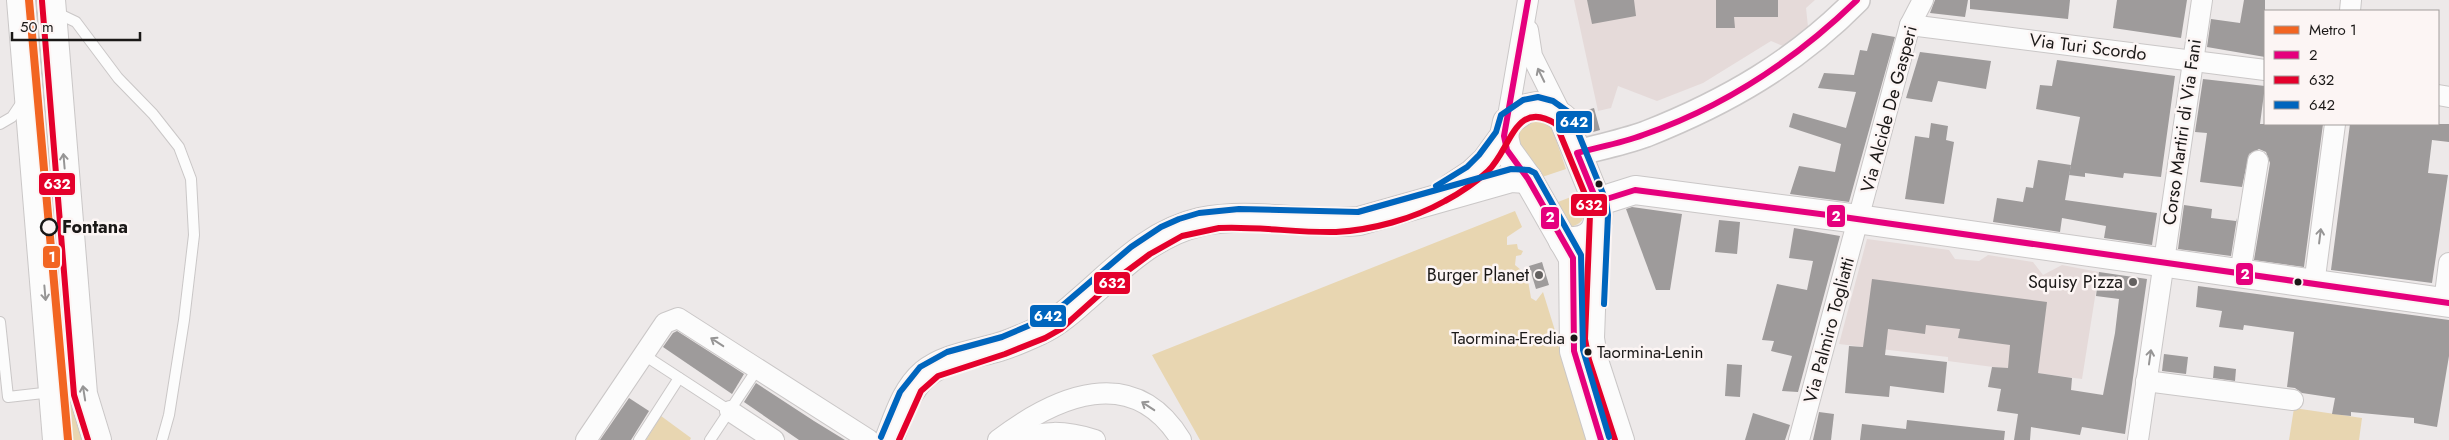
<svg xmlns="http://www.w3.org/2000/svg" width="2449" height="440" viewBox="0 0 2449 440" font-family="Jost,sans-serif">
	<style>
		.built { fill: #e5dad9 }
		.green { fill: #e8d6b1 }
		.building { fill: #9e9b9b }
		.lines { fill: none; stroke-linecap: round; stroke-linejoin: round }
		.service-casing { stroke: #cac7c7; stroke-width: 12 }
		.minor-casing { stroke: #cac7c7; stroke-width: 22 }
		.tertiary-casing { stroke: #cac7c7; stroke-width: 28 }
		.secondary-casing { stroke: #cac7c7; stroke-width: 30 }
		.primary-casing { stroke: #cac7c7; stroke-width: 30 }
		.service { stroke: #fcfcfc; stroke-width: 10 }
		.minor { stroke: #fcfcfc; stroke-width: 20 }
		.tertiary { stroke: #fcfcfc; stroke-width: 25 }
		.secondary { stroke: #fcfcfc; stroke-width: 28 }
		.primary { stroke: #fcfcfc; stroke-width: 28 }
		.bus-1-casing { stroke: #fcf5f4; stroke-width: 10 }
		.bus-2-casing { stroke: #fcf5f4; stroke-width: 10 }
		.bus-3-casing { stroke: #fcf5f4; stroke-width: 10 }
		.bus-1 { stroke: #e5007d; stroke-width: 6 }
		.bus-2 { stroke: #e4002b; stroke-width: 6 }
		.bus-3 { stroke: #0065bd; stroke-width: 6 }
		.metro-1-casing { stroke: #fcf5f4; stroke-width: 11 }
		.metro-1 { stroke: #f26522; stroke-width: 8 }
		.oneway { stroke: #969595 }
		.bus-dot { fill: #1a1817; stroke: #fcf5f4; stroke-width: 2 }
		.stop-dot { fill: #fcf5f4; stroke: #1a1817; stroke-width: 2.5 }
		.poi-dot { fill: #646160; stroke: #fcf5f4; stroke-width: 2 }
		.labels { text-anchor: middle; stroke-width: 5; stroke-linejoin: round; paint-order: stroke }
		.bus-label { font-size: 17px; fill: #1a1817; stroke: #fcf5f4; text-anchor: end }
		.street-label { font-size: 18px; fill: #1a1817; stroke: #fcf5f4 }
		.stop-label { font-size: 18px; font-weight: bold; fill: #1a1817; stroke: #fcf5f4; text-anchor: start }
		.poi-label { font-size: 18px; fill: #1a1817; stroke: #fcf5f4; text-anchor: end }
		.line-badge { stroke: #fcf5f4; stroke-width: 2 }
		.badge-label { font-size: 14px; text-anchor: middle; font-weight: bold; fill: #fff }
	</style>
	<rect width="100%" height="100%" fill="#ede9e9"/>
	<g class="built">
		<polygon points="1574,0 1815,0 1806,8 1808,27 1783,46 1771,41 1703,83 1657,101 1618,86 1611,108 1598,111"/>
		<polygon points="1867,239 1949,250 1955,259 1979,261 1988,255 2033,262 2043,275 2062,265 2099,272 2082,379 1948,361 1948,357 1839,344"/>
	</g>
	<g class="green">
		<polygon points="32,0 39,0 73,410 83,440 68,440"/>
		<polygon points="1537,118 1551,125 1566,169 1542,177 1524,154 1516,138 1523,124"/>
		<path d="M1576 195C1587 207 1589 225 1568 227L1556 206 1558 202Z"/>
		<polygon points="1515,211 1522,227 1507,237 1507,245 1517,244 1518,249 1523,251 1521,255 1516,256 1515,265 1527,275 1531,298 1536,301 1543,292 1589,440 1200,440 1152,355"/>
		<polygon points="2294,408 2362,418 2359,440 2289,440"/>
		<polygon points="661,416 691,438 690,440 646,440"/>
	</g>
	<g class="building">
		<polygon points="1587,0 1634,0 1636,16 1592,24"/>
		<polygon points="1716,0 1778,0 1778,17 1734,17 1735,28 1716,28"/>
		<polygon points="1935,0 1968,0 1965,17 1930,13"/>
		<polygon points="1970,0 2070,0 2068,19 1970,9"/>
		<polygon points="2117,0 2187,0 2181,38 2113,28"/>
		<polygon points="2244,0 2265,0 2265,57 2207,47 2211,19 2240,23"/>
		<polygon points="1872,33 1895,37 1849,202 1790,194 1799,166 1835,172 1841,144 1789,127 1793,113 1846,128 1856,92 1818,88 1824,73 1854,75 1860,50 1867,51"/>
		<polygon points="1920,52 1991,61 1986,89 1938,81 1932,102 1906,98"/>
		<polygon points="2057,60 2175,76 2161,177 2124,173 2123,178 2085,173 2085,177 2069,175 2080,117 2036,109 2040,85 2052,86"/>
		<polygon points="2203,79 2265,86 2260,124 2323,124 2304,267 2254,260 2270,163 2266,152 2259,149 2249,154 2242,187 2200,182 2207,133 2195,132"/>
		<polygon points="1594,108 1600,130 1586,134 1580,112"/>
		<polygon points="1931,123 1948,126 1946,140 1954,142 1944,204 1905,199 1915,136 1929,138"/>
		<polygon points="2350,124 2449,124 2449,142 2432,140 2428,173 2448,175 2432,283 2331,270"/>
		<polygon points="2038,160 2071,165 2065,200 2157,213 2152,245 2104,238 2106,226 2062,218 2060,232 1993,222 1997,198 2023,202 2026,187 2033,188"/>
		<polygon points="2184,205 2212,209 2211,218 2236,221 2237,218 2231,256 2178,249"/>
		<polygon points="1632,207 1682,214 1670,290 1656,290 1626,209"/>
		<polygon points="1719,220 1740,222 1737,254 1715,252"/>
		<polygon points="1794,228 1840,236 1798,392 1782,391 1792,356 1771,351 1774,341 1762,340 1777,284 1807,290 1813,261 1789,258"/>
		<polygon points="1542,262 1549,285 1536,289 1529,266"/>
		<polygon points="2099,272 2147,279 2125,434 2082,427 2080,435 2031,427 2030,440 2014,440 2018,414 1997,411 2001,389 1988,387 1992,367 2008,368 2010,345 1958,338 1960,329 1926,325 1925,334 1888,329 1885,355 1947,362 1944,393 1890,386 1889,397 1845,393 1849,346 1863,347 1872,279 2047,302 2038,373 2072,378 2071,390 2103,395 2115,333 2119,299 2096,296"/>
		<polygon points="2198,286 2449,320 2449,356 2437,427 2414,423 2414,418 2351,412 2351,416 2332,414 2335,398 2302,393 2295,388 2287,387 2294,332 2244,325 2243,330 2219,327 2222,311 2196,307"/>
		<polygon points="677,331 744,374 732,394 663,347 673,333"/>
		<polygon points="2164,354 2188,357 2186,374 2162,371"/>
		<polygon points="1727,364 1742,365 1740,397 1725,396"/>
		<polygon points="2214,366 2236,369 2235,381 2213,378"/>
		<polygon points="756,383 814,421 845,440 799,440 744,402"/>
		<polygon points="629,398 649,411 631,440 600,440"/>
		<polygon points="1819,412 1834,414 1831,440 1813,440"/>
		<polygon points="1753,413 1790,425 1785,440 1745,440"/>
		<polygon points="1907,420 2005,431 2004,440 1860,440 1862,424 1906,429"/>
	</g>
	<g class="lines">
		<defs>
			<g id="service">
				<polyline points="55,12 76,22 118,78 153,114 179,147 191,179 194,235 184,320 169,415 162,440"/>
				<polyline points="0,124 12,117 24,99"/>
				<polyline points="0,322 8,397 52,392"/>
				<polyline points="644,355 730,411"/>
				<polyline points="639,440 679,378"/>
				<polyline points="710,440 758,368"/>
			</g>
			<g id="minor">
				<polyline points="2350,11 2351,0"/>
				<polyline points="1910,25 2265,70"/>
				<polyline points="1528,30 1532,56 1563,118"/>
				<polyline points="2438,95 2449,97"/>
				<polyline points="1507,122 1528,0"/>
				<polyline points="1598,226 1594,338 1597,357 1624,440"/>
				<polyline points="2240,274 2258,161"/>
				<polyline points="2314,285 2335,124"/>
				<polyline points="2444,302 2449,263"/>
				<polyline points="2146,381 2293,400"/>
				<polyline points="730,411 774,440"/>
				<polyline points="586,440 665,323 678,318 869,440"/>
				<path d="M998 440C1056 396 1133 362 1181 440"/>
				<path d="M1013 440C1045 431 1063 430 1095 440"/>
				<polyline points="1799,440 1910,25 1923,0"/>
				<polyline points="2138,440 2202,0"/>
			</g>
			<path id="tertiary" d="M1577 153C1600 147 1624 142 1646 134 1727 102 1796 62 1857 0"/>
			<g id="secondary">
				<polyline points="1504,136 1507,150 1528,179 1573,258 1574,351 1601,440"/>
				<path d="M1451 188 1472 174 1486 161 1504 136 1507 122 1527 108 1537 106 1549 109 1563 118 1597 202C1602 230 1592 243 1563 241"/>
				<polyline points="1597,202 1635,190 1843,217 2449,303"/>
				<path d="M889 440C898 417 906 390 925 374 944 358 975 354 999 347 1013 343 1028 336 1041 330 1056 323 1069 312 1081 301 1117 270 1151 233 1200 222 1252 211 1306 226 1359 221L1511 178 1528 179"/>
			</g>
			<g id="primary">
				<polyline points="21,0 57,440"/>
				<polyline points="51,0 83,394 97,440"/>
			</g>
		</defs>
		<use href="#service" class="service-casing"/>
		<use href="#minor" class="minor-casing"/>
		<use href="#tertiary" class="tertiary-casing"/>
		<use href="#secondary" class="secondary-casing"/>
		<use href="#primary" class="primary-casing"/>
		<use href="#service" class="service"/>
		<use href="#minor" class="minor"/>
		<use href="#tertiary" class="tertiary"/>
		<use href="#secondary" class="secondary"/>
		<use href="#primary" class="primary"/>
		<defs>
			<g id="bus-1">
				<polyline points="1528,0 1504,136 1507,150 1528,179 1573,258 1574,351 1601,440"/>
				<path d="M1857 0C1796 59 1724 107 1643 135 1622 143 1599 147 1577 153L1597 202 1635 190 1843 217 2449 303"/>
			</g>
			<g id="bus-2">
				<polyline points="42,1 74,395 88,440"/>
				<path d="M899 440 921 391 938 376 1005 354 1045 338 1061 329 1119 277 1150 254 1182 236 1219 228C1258 226 1297 233 1336 232 1372 230 1413 219 1445 201 1460 193 1475 183 1488 171 1511 149 1515 98 1556 124L1589 204 1590 215 1585 339 1589 360 1615 440"/>
			</g>
			<g id="bus-3">
				<polyline points="1436,186 1467,167 1479,155 1496,132 1501,115 1523,100 1538,97 1553,101 1570,113 1606,201 1608,215 1604,304"/>
				<polyline points="881,437 900,392 920,367 947,352 1002,337 1042,320 1062,306 1131,247 1161,227 1179,219 1199,213 1239,209 1358,212 1511,169 1529,170 1535,173 1581,255 1583,350 1609,437"/>
			</g>
		</defs>
		<use href="#bus-1" class="bus-1-casing"/>
		<use href="#bus-2" class="bus-2-casing"/>
		<use href="#bus-3" class="bus-3-casing"/>
		<use href="#bus-1" class="bus-1"/>
		<use href="#bus-2" class="bus-2"/>
		<use href="#bus-3" class="bus-3"/>
		<defs>
			<polyline id="metro-1" points="29,0 68,440"/>
		</defs>
		<use href="#metro-1" class="metro-1-casing"/>
		<use href="#metro-1" class="metro-1"/>
	</g>
	<defs><path id="oneway-shaft" d="M-6 0H5M1.5-3L5.5 0L1.5 3" fill="none" stroke-width="1.6" stroke-linecap="round" stroke-linejoin="round" transform="scale(1.25)"/></defs>
	<g class="oneway">
		<use href="#oneway-shaft" transform="translate(1541 75) rotate(-116)"/>
		<use href="#oneway-shaft" transform="translate(64 161) rotate(-95)"/>
		<use href="#oneway-shaft" transform="translate(2320 236) rotate(-83)"/>
		<use href="#oneway-shaft" transform="translate(45 293) rotate(85)"/>
		<use href="#oneway-shaft" transform="translate(717 342) rotate(-147)"/>
		<use href="#oneway-shaft" transform="translate(2150 357) rotate(-82)"/>
		<use href="#oneway-shaft" transform="translate(84 393) rotate(-99)"/>
		<use href="#oneway-shaft" transform="translate(1148 406) rotate(-147)"/>
	</g>
	<g class="bus-dot">
		<circle cx="1599" cy="184" r="4.5"/>
		<circle cx="2298" cy="282" r="4.5"/>
		<circle cx="1574" cy="338" r="4.5"/>
		<circle cx="1588" cy="352" r="4.5"/>
	</g>
	<circle class="stop-dot" cx="49" cy="227" r="8"/>
	<g class="poi-dot">
		<circle cx="1539" cy="275" r="5"/>
		<circle cx="2133" cy="282" r="5"/>
	</g>
	<g class="labels">
		<g class="bus-label">
			<text x="1565" y="344">Taormina-Eredia</text>
			<text x="1597" y="358" text-anchor="start">Taormina-Lenin</text>
		</g>
		<g class="street-label">
			<text transform="translate(2088 47) rotate(7)" y="6">Via Turi Scordo</text>
			<text transform="translate(1889 109) rotate(-75)" y="6">Via Alcide De Gasperi</text>
			<text transform="translate(2182 132) rotate(-82)" y="6">Corso Martiri di Via Fani</text>
			<text transform="translate(1829 330) rotate(-75)" y="6">Via Palmiro Togliatti</text>
		</g>
		<g class="stop-label">
			<text x="62" y="233">Fontana</text>
		</g>
		<g class="poi-label">
			<text x="1529" y="281">Burger Planet</text>
			<text x="2123" y="288">Squisy Pizza</text>
		</g>
	</g>
	<g class="line-badge">
		<rect x="1555" y="110" width="38" height="24" rx="5" fill="#0065bd"/>
		<rect x="38" y="172" width="38" height="24" rx="5" fill="#e4002b"/>
		<rect x="1570" y="193" width="38" height="24" rx="5" fill="#e4002b"/>
		<rect x="1826" y="204" width="20" height="24" rx="5" fill="#e5007d"/>
		<rect x="1540" y="206" width="20" height="24" rx="5" fill="#e5007d"/>
		<rect x="42" y="245" width="19" height="24" rx="5" fill="#f26522"/>
		<rect x="2235" y="262" width="19" height="24" rx="5" fill="#e5007d"/>
		<rect x="1093" y="271" width="38" height="24" rx="5" fill="#e4002b"/>
		<rect x="1029" y="304" width="38" height="24" rx="5" fill="#0065bd"/>
	</g>
	<g class="badge-label">
		<text x="1574" y="127">642</text>
		<text x="57" y="189">632</text>
		<text x="1589" y="210">632</text>
		<text x="1836" y="221">2</text>
		<text x="1550" y="222">2</text>
		<text x="52" y="262">1</text>
		<text x="2245" y="279">2</text>
		<text x="1112" y="288">632</text>
		<text x="1048" y="321">642</text>
	</g>
	<rect x="2264" y="10" width="175" height="115" fill="#fcf5f4" stroke="#a29d9c"/>
	<rect x="2274" y="26" width="25" height="8" fill="#f26522" stroke="#a29d9c"/>
	<text x="2309" y="35" font-size="15" fill="#1a1817">Metro 1</text>
	<rect x="2274" y="51" width="25" height="8" fill="#e5007d" stroke="#a29d9c"/>
	<text x="2309" y="60" font-size="15" fill="#1a1817">2</text>
	<rect x="2274" y="76" width="25" height="8" fill="#e4002b" stroke="#a29d9c"/>
	<text x="2309" y="85" font-size="15" fill="#1a1817">632</text>
	<rect x="2274" y="101" width="25" height="8" fill="#0065bd" stroke="#a29d9c"/>
	<text x="2309" y="110" font-size="15" fill="#1a1817">642</text>
	<path d="M12 32v8h128v-8" fill="none" stroke="#1a1817" stroke-width="2.5"/>
	<text x="20" y="32" font-size="15" fill="#1a1817" stroke="#fcf5f4" stroke-width="4" paint-order="stroke">50 m</text>
</svg>
